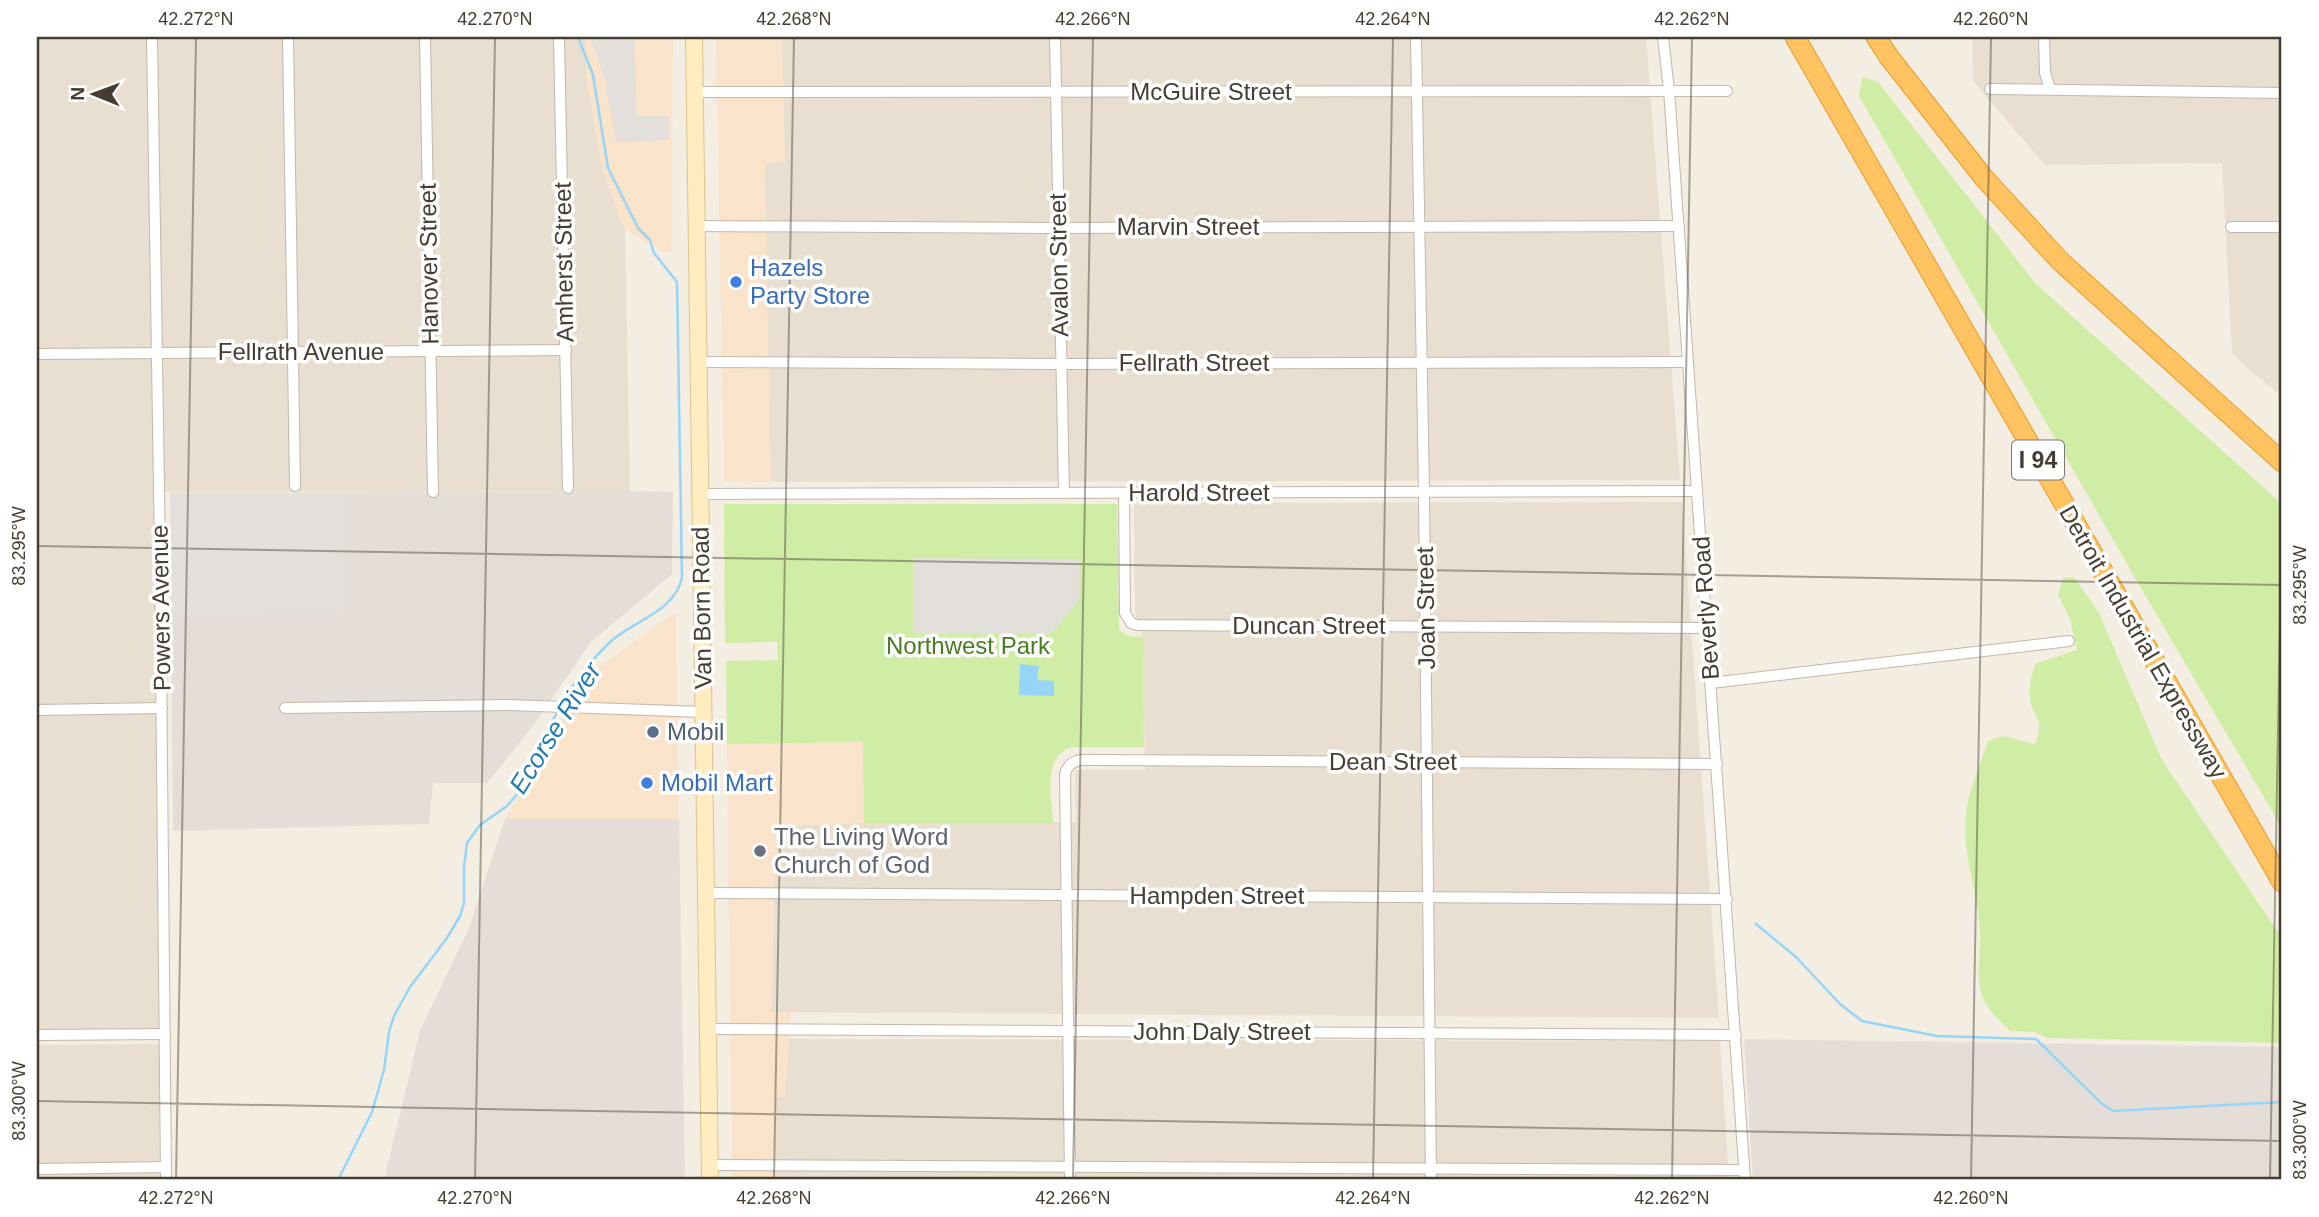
<svg xmlns="http://www.w3.org/2000/svg" width="2319" height="1217" viewBox="0 0 2319 1217" font-family="Helvetica,sans-serif">
	<style>
		.residential { fill: #e8dfd0 }
		.commercial { fill: #f9e3ca }
		.industrial { fill: #e5ded8 }
		.green { fill: #d0eda6 }
		.parking { fill: #e3e0dc }
		.water { fill: #96d5f8 }
		.lines { fill: none; stroke-linecap: round; stroke-linejoin: round }
		.stream { stroke: #96d5f8; stroke-width: 2.5 }
		.minor-casing { stroke: #c2b8a7; stroke-width: 12 }
		.secondary-casing { stroke: #dbc38e; stroke-width: 18 }
		.motorway-casing { stroke: #ef9921; stroke-width: 21 }
		.minor { stroke: #fff; stroke-width: 10 }
		.secondary { stroke: #ffedc1; stroke-width: 16 }
		.motorway { stroke: #ffc362; stroke-width: 19 }
		.ticks { fill: none; stroke: #453d32; stroke-width: 2; stroke-opacity: 0.45 }
		.shop-dot { fill: #3f7fe0; stroke: #fff; stroke-width: 2.5 }
		.service-dot { fill: #5c6f8a; stroke: #fff; stroke-width: 2.5 }
		.worship-dot { fill: #6b7280; stroke: #fff; stroke-width: 2.5 }
		.labels { text-anchor: middle; stroke-width: 7; stroke-linejoin: round; paint-order: stroke }
		.shield { fill: #fff; stroke: #7d7770; stroke-width: 2 }
		.shield-label { font-size: 23px; font-weight: bold; fill: #453d32 }
		.street-label { font-size: 24px; fill: #453d32; stroke: #fff }
		.shop-label { font-size: 24px; fill: #366cbe; stroke: #fff; text-anchor: start }
		.park-label { font-size: 24px; fill: #487d1f; stroke: #fff }
		.service-label { font-size: 24px; fill: #4e5e75; stroke: #fff; text-anchor: start }
		.worship-label { font-size: 24px; fill: #5b616d; stroke: #fff; text-anchor: start }
		.water-label { font-size: 26px; font-style: italic; fill: #1f7cb4; stroke: #fff }
		.neatline { fill: none; stroke: #453d32; stroke-width: 2.5 }
		.ticks-label { font-size: 18px; text-anchor: middle; fill: #453d32 }
	</style>
	<rect width="100%" height="100%" fill="#f3ede2"/>
	<g class="residential">
		<polygon points="37,37 586,37 586,78 603,171 625,230 630,491 160,492 165,1034 37,1036"/>
		<polygon points="782,37 1646,37 1680,480 771,482 764,163 785,162"/>
		<polygon points="1972,37 2282,37 2282,396 2249,370 2232,353 2222,163 2045,165 1973,81"/>
		<polygon points="1682,502 1719,1018 772,1012 774,882 779,826 864,823 1076,822 1075,770 1145,770 1143,638 1135,613 1134,503"/>
		<polygon points="789,1039 1720,1041 1729,1180 776,1180 776,1097 785,1097"/>
		<polygon points="159,1044 160,1180 37,1180 37,1045"/>
	</g>
	<g class="commercial">
		<polygon points="586,37 673,37 671,252 667,253 625,230 603,171 586,78"/>
		<polygon points="716,37 782,37 785,162 765,163 771,482 724,481"/>
		<polygon points="676,612 679,819 505,819 562,720 599,667"/>
		<polygon points="863,742 864,823 779,826 773,904 772,1012 791,1012 785,1097 776,1097 776,1180 732,1180 727,744"/>
	</g>
	<g class="industrial">
		<polygon points="630,491 673,492 672,574 591,642 530,730 487,783 433,783 429,824 173,831 170,493"/>
		<polygon points="505,819 679,819 685,1180 384,1180 420,1031 469,928"/>
		<polygon points="1744,1039 2282,1047 2282,1180 1753,1180"/>
	</g>
	<g class="green">
		<polygon points="1863,77 1878,82 2036,284 2282,504 2282,828 2138,583 1859,96"/>
		<path d="M724 504H1117L1119 630 1128 636 1143 637 1144 747H1072C1041 757 1052 797 1053 823H864L863 742 727 744 726 661 778 660 777 642 725 643Z"/>
		<path d="M2063 577 2075 578 2099 613 2162 760 2282 938V1043L2047 1038 2036 1032 2010 1031C2000 1021 1988 1011 1983 998 1974 976 1982 951 1980 929 1977 886 1958 846 1968 802 1972 783 1982 760 1988 741L2003 736 2035 744C2045 718 2034 721 2030 699 2028 687 2032 675 2035 664L2077 650 2070 619 2058 595Z"/>
	</g>
	<g class="parking">
		<polygon points="590,37 634,37 637,116 669,116 669,140 616,142 604,76"/>
		<polygon points="338,493 338,611 173,616 172,494"/>
		<polygon points="913,558 1079,559 1079,600 1051,634 913,634"/>
	</g>
	<polygon class="water" points="1020,664 1039,666 1037,680 1054,681 1054,696 1019,695"/>
	<g class="lines">
		<g class="stream">
			<path d="M562 703C575 681 591 660 610 642 633 621 676 611 682 577L677 282 654 253 650 240 638 228 608 168 593 75 578 37"/>
			<polyline points="1756,924 1796,957 1840,1004 1862,1021 1937,1036 2036,1039 2101,1103 2113,1111 2282,1102"/>
			<polyline points="338,1180 372,1112 384,1070 389,1032 394,1016 410,987 447,938 460,916 464,903 464,867 467,843 480,825 507,806 518,793 530,761 559,709"/>
		</g>
		<defs>
			<g id="minor">
				<polyline points="152,37 160,553 166,1180"/>
				<polyline points="288,37 295,486"/>
				<polyline points="425,37 433,492"/>
				<polyline points="559,37 568,488"/>
				<polyline points="1055,37 1064,493"/>
				<polyline points="1416,37 1424,492 1431,1180"/>
				<polyline points="1663,37 1669,90 1745,1180"/>
				<polyline points="2044,37 2045,73 2050,89"/>
				<polyline points="1990,89 2282,93"/>
				<polyline points="695,92 1727,91"/>
				<polyline points="697,226 1047,228 1679,226"/>
				<polyline points="2231,227 2282,227"/>
				<polyline points="37,354 566,350"/>
				<polyline points="699,362 1061,364 1688,362"/>
				<polyline points="1124,493 1125,613 1131,623 1137,625 1708,628"/>
				<polyline points="701,494 1697,491"/>
				<polyline points="1711,683 2069,641"/>
				<polyline points="285,708 508,705 704,712"/>
				<polyline points="37,710 162,708"/>
				<polyline points="706,893 1727,899"/>
				<polyline points="708,1029 1736,1035"/>
				<polyline points="37,1035 165,1034"/>
				<polyline points="710,1165 1744,1170"/>
				<polyline points="37,1169 166,1167"/>
				<path d="M1070 1180 1065 774C1070 757 1084 760 1099 760L1717 764"/>
			</g>
			<polyline id="secondary" points="694,37 710,1180"/>
			<g id="motorway">
				<polyline points="1795,37 2282,882"/>
				<polyline points="1876,37 1889,57 1984,178 2060,261 2282,462"/>
			</g>
		</defs>
		<use href="#minor" class="minor-casing"/>
		<use href="#secondary" class="secondary-casing"/>
		<use href="#motorway" class="motorway-casing"/>
		<use href="#minor" class="minor"/>
		<use href="#secondary" class="secondary"/>
		<use href="#motorway" class="motorway"/>
	</g>
	<path class="ticks" d="M37 546 2282 585M37 1101 2282 1141M176 1180 196 37M475 1180 495 37M774 1180 794 37M1073 1180 1093 37M1373 1180 1393 37M1672 1180 1692 37M1971 1180 1991 37M2270 1180 2282 504"/>
	<g class="shop-dot">
		<circle cx="736" cy="282" r="7"/>
		<circle cx="647" cy="783" r="7"/>
	</g>
	<circle class="service-dot" cx="653" cy="732" r="7"/>
	<circle class="worship-dot" cx="760" cy="851" r="7"/>
	<g class="labels">
		<rect class="shield" x="2012" y="440.5" width="52" height="39" rx="5"/>
		<g class="shield-label">
			<text x="2038" y="468">I 94</text>
		</g>
		<g class="street-label">
			<text x="1211" y="100">McGuire Street</text>
			<text x="1188" y="235">Marvin Street</text>
			<text transform="translate(564 262) rotate(-91)" y="8">Amherst Street</text>
			<text transform="translate(429 264) rotate(-91)" y="8">Hanover Street</text>
			<text transform="translate(1059 265) rotate(-91)" y="8">Avalon Street</text>
			<text x="301" y="360">Fellrath Avenue</text>
			<text x="1194" y="371">Fellrath Street</text>
			<text x="1199" y="501">Harold Street</text>
			<text transform="translate(161 608) rotate(-91)" y="8">Powers Avenue</text>
			<text transform="translate(702 608) rotate(-91)" y="8">Van Born Road</text>
			<text transform="translate(1426 608) rotate(-91)" y="8">Joan Street</text>
			<text transform="translate(1706 608) rotate(-94)" y="8">Beverly Road</text>
			<text x="1309" y="634">Duncan Street</text>
			<text transform="translate(2143 642) rotate(60)" y="8">Detroit Industrial Expressway</text>
			<text x="1393" y="770">Dean Street</text>
			<text x="1217" y="904">Hampden Street</text>
			<text x="1222" y="1040">John Daly Street</text>
		</g>
		<g class="shop-label">
			<text x="750" y="276">Hazels<tspan x="750" dy="28">Party Store</tspan></text>
			<text x="661" y="791">Mobil Mart</text>
		</g>
		<g class="park-label">
			<text x="968" y="654">Northwest Park</text>
		</g>
		<g class="service-label">
			<text x="667" y="740">Mobil</text>
		</g>
		<g class="worship-label">
			<text x="774" y="845">The Living Word<tspan x="774" dy="28">Church of God</tspan></text>
		</g>
		<g class="water-label">
			<text transform="translate(555 728) rotate(-58)" y="9">Ecorse River</text>
		</g>
	</g>
	<rect width="2319" height="1217" fill="none" stroke="#ffffff" stroke-width="77"/>
	<g transform="translate(94 94) rotate(271)" stroke="#ffffff" stroke-width="5" paint-order="stroke">
	<path d="M0-5L12 26L0 18L-12 26Z" fill="#453d32"/>
	<text y="-10" font-size="19" font-weight="bold" text-anchor="middle" fill="#453d32">N</text>
	</g>
	<rect x="38" y="38" width="2242" height="1140" class="neatline"/>
	<g class="ticks-label">
		<text x="196" y="25">42.272°N</text>
		<text x="495" y="25">42.270°N</text>
		<text x="794" y="25">42.268°N</text>
		<text x="1093" y="25">42.266°N</text>
		<text x="1393" y="25">42.264°N</text>
		<text x="1692" y="25">42.262°N</text>
		<text x="1991" y="25">42.260°N</text>
		<text transform="translate(19 546) rotate(-90)" y="6">83.295°W</text>
		<text transform="translate(2300 585) rotate(-90)" y="6">83.295°W</text>
		<text transform="translate(19 1101) rotate(-90)" y="6">83.300°W</text>
		<text transform="translate(2300 1140) rotate(-90)" y="6">83.300°W</text>
		<text x="176" y="1204">42.272°N</text>
		<text x="475" y="1204">42.270°N</text>
		<text x="774" y="1204">42.268°N</text>
		<text x="1073" y="1204">42.266°N</text>
		<text x="1373" y="1204">42.264°N</text>
		<text x="1672" y="1204">42.262°N</text>
		<text x="1971" y="1204">42.260°N</text>
	</g>
</svg>
